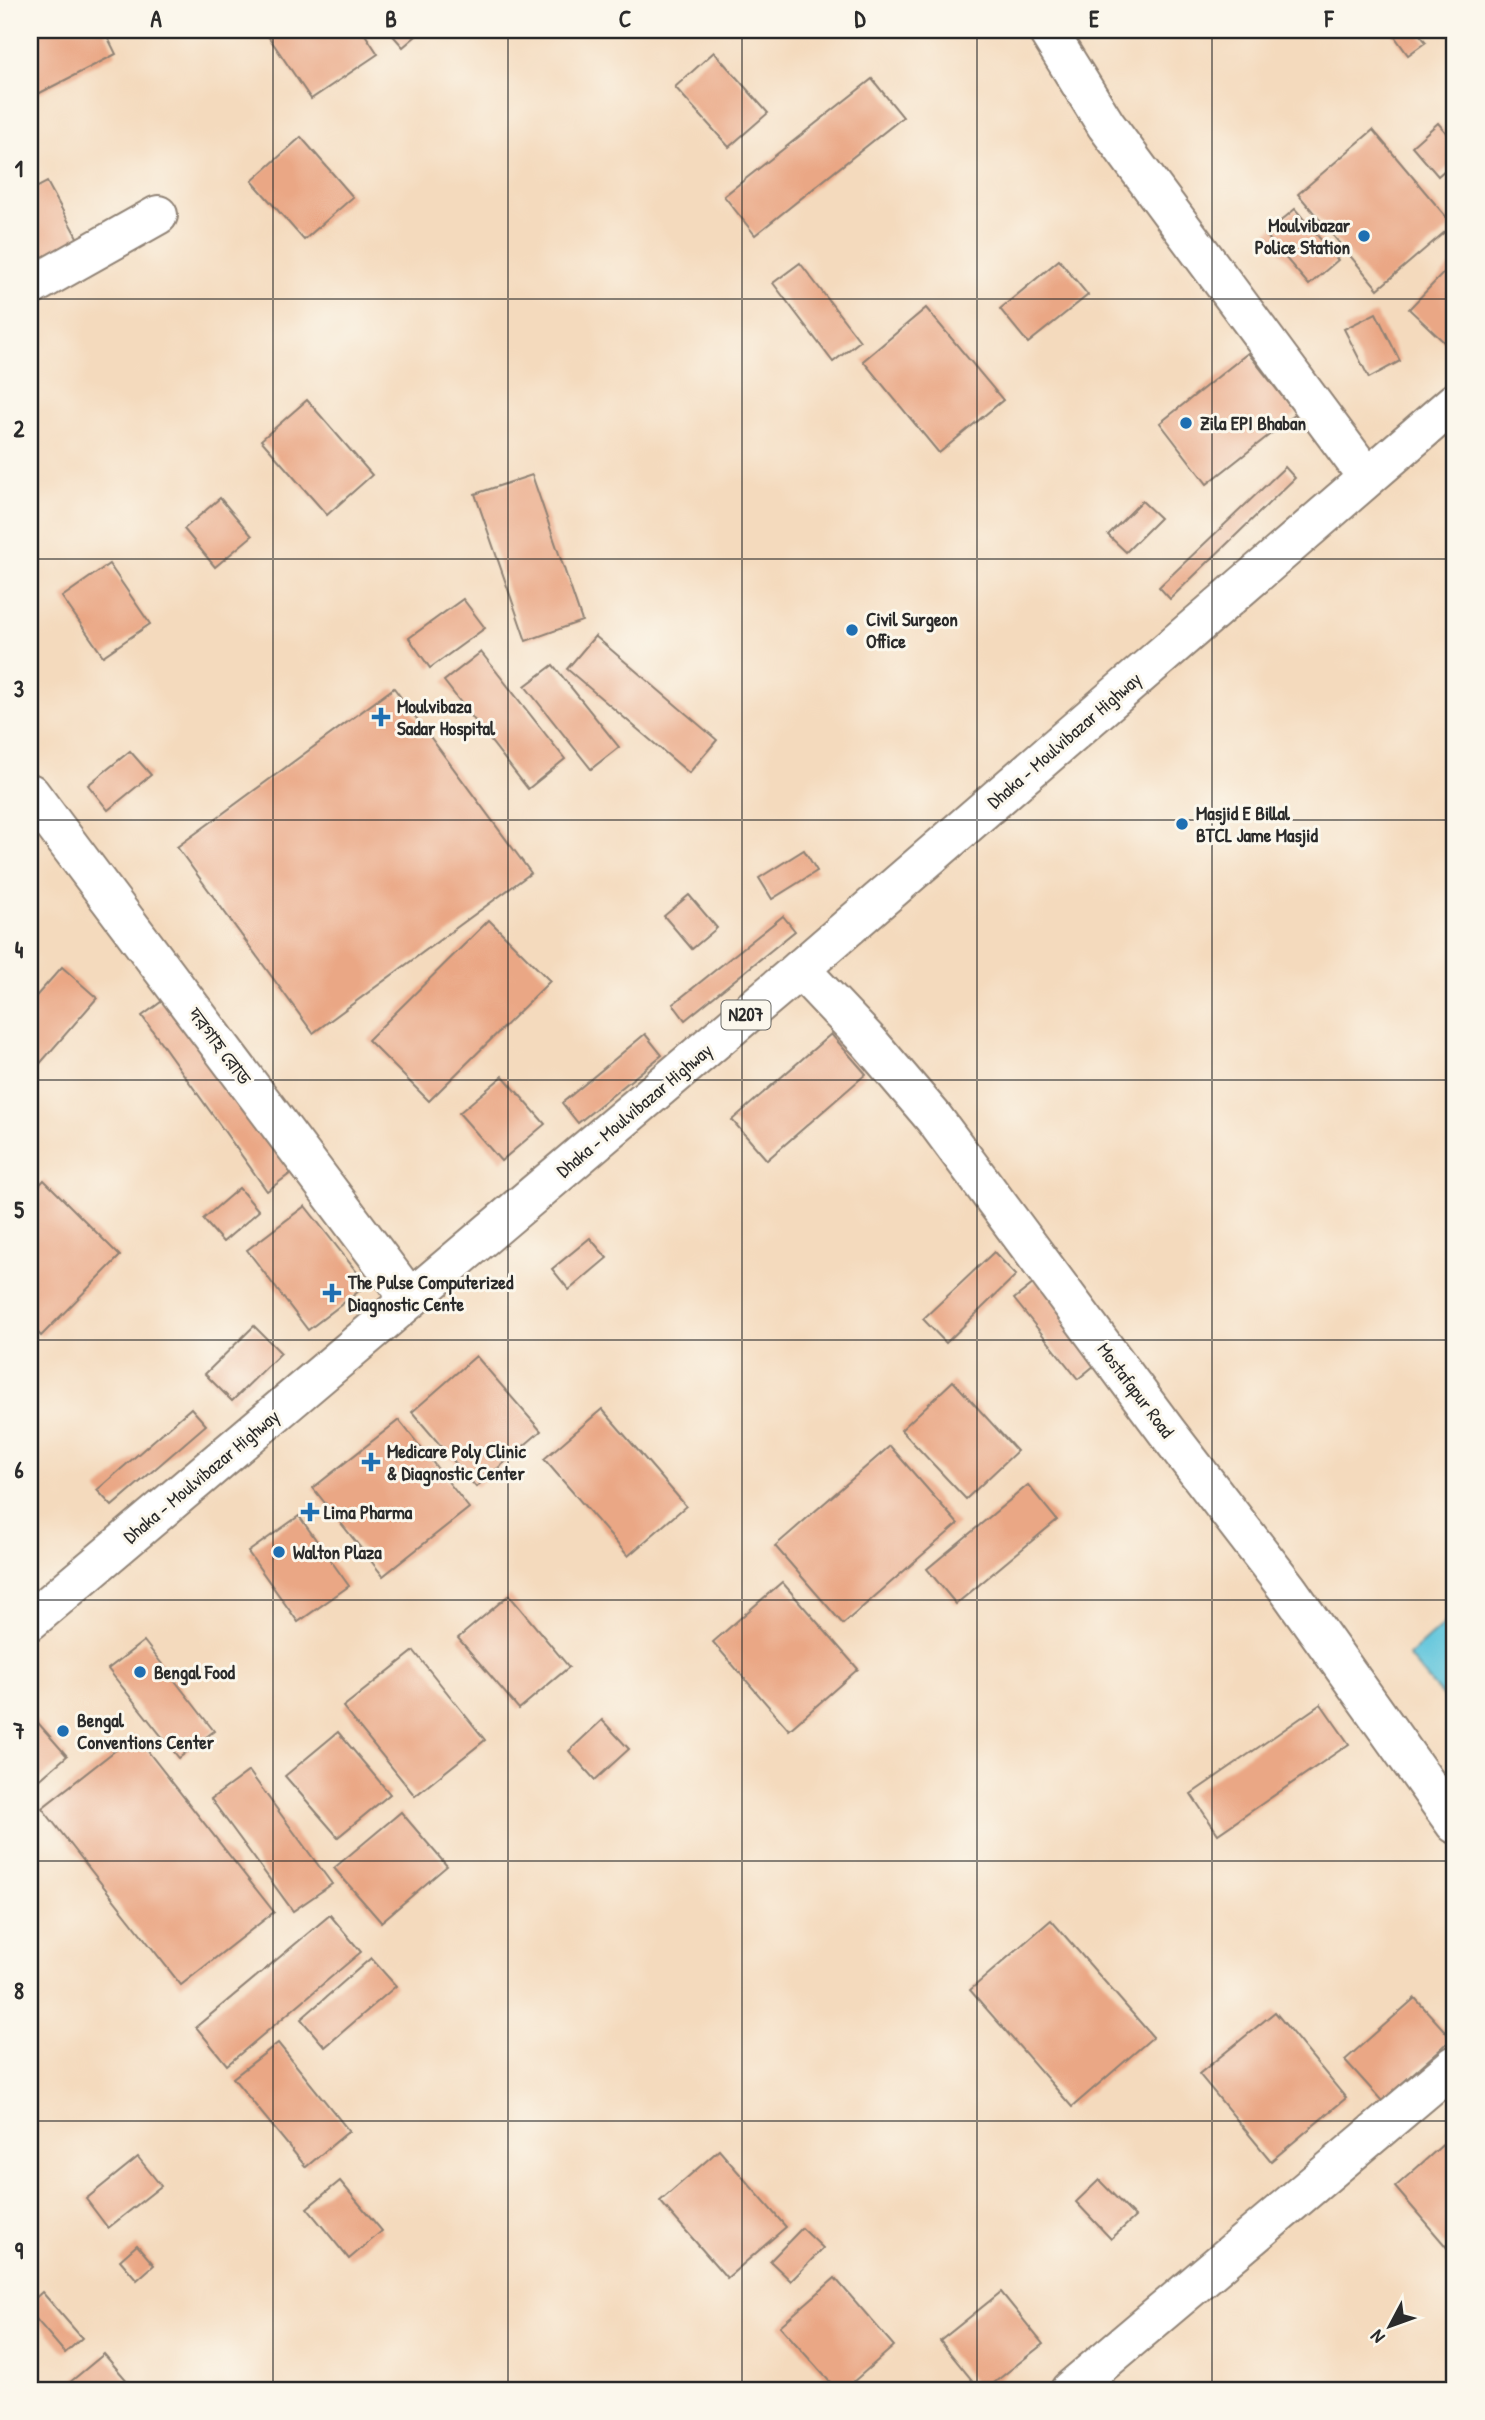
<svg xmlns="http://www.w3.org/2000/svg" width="1485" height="2420" viewBox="0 0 1485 2420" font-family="'Patrick Hand','Noto Sans Bengali',sans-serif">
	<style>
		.water { fill: #5fc5dc; stroke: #457884; stroke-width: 2 }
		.building { fill: #eaa785 }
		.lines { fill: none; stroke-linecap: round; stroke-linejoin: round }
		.minor-casing { stroke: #908274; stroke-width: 42 }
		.highway-casing { stroke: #908274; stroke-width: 42 }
		.minor { stroke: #fff; stroke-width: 38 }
		.highway { stroke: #fff; stroke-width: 38 }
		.grid { fill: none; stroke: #2b2b2b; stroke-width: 2; stroke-opacity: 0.55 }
		.poi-dot { fill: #1f6fb2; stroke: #fbf7ec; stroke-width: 2.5 }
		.labels { text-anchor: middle; stroke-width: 6; stroke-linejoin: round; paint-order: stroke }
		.shield { fill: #fbf7ec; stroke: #696865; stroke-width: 2 }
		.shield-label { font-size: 18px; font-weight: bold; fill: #2b2b2b }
		.poi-label { font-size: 19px; font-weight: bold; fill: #2b2b2b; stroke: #fbf7ec; text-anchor: start }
		.street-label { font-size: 19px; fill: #2b2b2b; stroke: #fbf7ec }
		.neatline { fill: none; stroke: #2b2b2b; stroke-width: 2.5 }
		.grid-label { font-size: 23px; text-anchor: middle; font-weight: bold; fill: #2b2b2b }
	</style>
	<rect width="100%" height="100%" fill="#fbf7ec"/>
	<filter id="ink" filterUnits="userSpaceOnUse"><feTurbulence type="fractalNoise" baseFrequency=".0143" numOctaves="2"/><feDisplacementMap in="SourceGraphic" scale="14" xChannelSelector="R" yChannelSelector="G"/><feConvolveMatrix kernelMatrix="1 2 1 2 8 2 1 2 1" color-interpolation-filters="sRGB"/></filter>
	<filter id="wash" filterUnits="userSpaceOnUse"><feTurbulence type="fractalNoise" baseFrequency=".00686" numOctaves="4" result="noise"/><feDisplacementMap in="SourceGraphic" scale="28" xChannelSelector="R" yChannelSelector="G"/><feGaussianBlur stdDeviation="1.57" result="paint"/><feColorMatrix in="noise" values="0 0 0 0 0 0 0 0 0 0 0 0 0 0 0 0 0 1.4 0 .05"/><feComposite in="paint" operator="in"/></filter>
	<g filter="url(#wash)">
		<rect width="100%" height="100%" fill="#f4dabd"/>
		<polygon class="water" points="1455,1614 1455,1711 1408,1656"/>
		<g id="blocks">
			<g class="building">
				<polygon points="30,30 104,30 116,54 30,98"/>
				<polygon points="264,30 362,30 378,54 311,99"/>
				<polygon points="388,30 423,30 403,47"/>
				<polygon points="1390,30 1416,30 1426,42 1408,55"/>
				<polygon points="714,52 768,113 729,147 675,87"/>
				<polygon points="872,79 903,117 755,235 724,196"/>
				<polygon points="1438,123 1455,143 1455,161 1438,176 1412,146"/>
				<polygon points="1373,130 1453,225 1378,289 1298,194"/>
				<polygon points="301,137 353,197 304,240 252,181"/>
				<polygon points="47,182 78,239 30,265 30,191"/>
				<polygon points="1295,209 1338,260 1309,285 1265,234"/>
				<polygon points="1059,260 1088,295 1028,343 1000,309"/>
				<polygon points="1455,261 1455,330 1444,342 1409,309"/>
				<polygon points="800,263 860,341 833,362 773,283"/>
				<polygon points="926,308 1003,400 939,453 863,361"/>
				<polygon points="1376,313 1400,361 1369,378 1344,329"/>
				<polygon points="1248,353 1296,414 1207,484 1160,423"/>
				<polygon points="307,400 372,475 327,515 261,440"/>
				<polygon points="1285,467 1295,478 1170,599 1159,587"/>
				<polygon points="532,475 582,621 526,641 475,494"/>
				<polygon points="220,498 252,536 215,567 184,529"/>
				<polygon points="1142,501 1160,518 1126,552 1108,535"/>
				<polygon points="109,564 150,624 103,656 62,597"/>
				<polygon points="463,599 485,628 430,668 409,638"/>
				<polygon points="595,636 717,740 689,773 567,669"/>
				<polygon points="481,652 565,759 528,789 444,681"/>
				<polygon points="553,665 619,747 591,769 525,686"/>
				<polygon points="394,688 531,873 313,1033 177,847"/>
				<polygon points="130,751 151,775 108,810 88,785"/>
				<polygon points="804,850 817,871 772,899 759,878"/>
				<polygon points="689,895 717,928 692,949 664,916"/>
				<polygon points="783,916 795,931 685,1020 673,1004"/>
				<polygon points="489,920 550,981 429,1101 368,1040"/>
				<polygon points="62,967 97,998 30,1075 30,1003"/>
				<polygon points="165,999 291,1173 267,1191 142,1016"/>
				<polygon points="645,1034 662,1055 578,1123 562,1103"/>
				<polygon points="831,1034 866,1074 767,1160 732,1120"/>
				<polygon points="503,1076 545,1124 501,1161 459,1113"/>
				<polygon points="44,1180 120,1256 41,1336 30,1324 30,1195"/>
				<polygon points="239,1188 259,1211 223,1242 203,1219"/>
				<polygon points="305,1206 367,1285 308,1330 247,1250"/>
				<polygon points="590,1238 607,1258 569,1290 552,1269"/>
				<polygon points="994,1252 1016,1275 946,1343 923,1319"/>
				<polygon points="1038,1280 1101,1360 1078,1379 1014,1299"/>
				<polygon points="254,1326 281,1353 232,1401 205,1374"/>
				<polygon points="476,1356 541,1431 476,1487 412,1412"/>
				<polygon points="953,1381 1017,1451 966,1499 901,1430"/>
				<polygon points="191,1408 206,1425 112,1506 97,1490"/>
				<polygon points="602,1409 686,1506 628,1556 544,1459"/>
				<polygon points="399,1420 469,1508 383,1576 313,1488"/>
				<polygon points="890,1446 958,1524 843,1624 775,1546"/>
				<polygon points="1028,1485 1057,1520 956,1604 927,1569"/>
				<polygon points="299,1516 349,1586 298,1622 248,1552"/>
				<polygon points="782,1582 858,1669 789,1730 713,1642"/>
				<polygon points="509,1595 569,1667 519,1709 458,1638"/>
				<polygon points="144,1641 214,1731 179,1758 108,1669"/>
				<polygon points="414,1651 485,1740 415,1796 343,1707"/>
				<polygon points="1321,1704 1349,1744 1218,1834 1191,1794"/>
				<polygon points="32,1716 67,1756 30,1788 30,1718"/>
				<polygon points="602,1720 629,1749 595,1780 569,1751"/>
				<polygon points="338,1732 390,1794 338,1837 285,1776"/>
				<polygon points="135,1735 274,1912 181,1985 42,1808"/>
				<polygon points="249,1771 332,1884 293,1911 211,1799"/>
				<polygon points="401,1812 447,1866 381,1922 334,1868"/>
				<polygon points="330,1915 361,1952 227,2065 196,2027"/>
				<polygon points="1051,1920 1153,2037 1072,2107 970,1990"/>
				<polygon points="371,1958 396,1986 325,2047 301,2019"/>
				<polygon points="1415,1998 1452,2039 1382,2101 1345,2060"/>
				<polygon points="1275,2012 1346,2098 1271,2161 1199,2074"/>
				<polygon points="278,2043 349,2131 306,2167 233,2078"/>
				<polygon points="1447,2141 1455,2150 1455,2257 1395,2187"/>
				<polygon points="719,2150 786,2227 727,2278 660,2201"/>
				<polygon points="138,2157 161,2186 108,2228 86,2199"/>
				<polygon points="1099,2180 1135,2217 1111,2239 1076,2202"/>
				<polygon points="340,2181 382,2231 349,2259 307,2208"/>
				<polygon points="802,2228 823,2248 791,2281 770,2261"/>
				<polygon points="137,2245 154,2265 137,2280 120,2260"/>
				<polygon points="835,2278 894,2346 844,2390 837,2390 780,2326"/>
				<polygon points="42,2292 82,2338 65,2353 30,2312 30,2303"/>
				<polygon points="1001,2292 1043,2344 985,2390 980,2390 940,2341"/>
				<polygon points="104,2354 135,2390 65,2390 63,2388"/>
			</g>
		</g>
	</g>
	<g filter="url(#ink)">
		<use href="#blocks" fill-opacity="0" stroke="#908274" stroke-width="2"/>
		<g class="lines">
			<defs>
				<g id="minor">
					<polyline points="1047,30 1106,125 1367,477"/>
					<polyline points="30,287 158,215"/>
					<polyline points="30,793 410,1299"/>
					<polyline points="800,969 869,1042 933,1117 1167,1432 1287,1588 1455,1824"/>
					<polyline points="1070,2390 1455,2065"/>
				</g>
				<polyline id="highway" points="30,1621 800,969 1455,402"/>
			</defs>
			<use href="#minor" class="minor-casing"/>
			<use href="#highway" class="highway-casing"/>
			<use href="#minor" class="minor"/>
			<use href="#highway" class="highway"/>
		</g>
	</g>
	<path class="grid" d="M273 30V2390M508 30V2390M742 30V2390M977 30V2390M1212 30V2390M30 299H1455M30 559H1455M30 820H1455M30 1080H1455M30 1340H1455M30 1600H1455M30 1861H1455M30 2121H1455"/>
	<g class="poi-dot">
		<circle cx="1364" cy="236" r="7"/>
		<circle cx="1186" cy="423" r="7"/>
		<circle cx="852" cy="630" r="7"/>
		<path d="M377.5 706.5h7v7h7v7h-7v7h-7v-7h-7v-7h7z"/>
		<circle cx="1182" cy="824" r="7"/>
		<path d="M328.5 1282.5h7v7h7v7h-7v7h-7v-7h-7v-7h7z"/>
		<path d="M367.5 1451.5h7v7h7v7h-7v7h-7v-7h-7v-7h7z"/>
		<path d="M306.5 1501.5h7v7h7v7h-7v7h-7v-7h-7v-7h7z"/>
		<circle cx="279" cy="1552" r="7"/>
		<circle cx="140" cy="1672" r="7"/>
		<circle cx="63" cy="1731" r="7"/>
	</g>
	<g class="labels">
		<rect class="shield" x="721.5" y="1000.5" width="49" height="29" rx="5"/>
		<g class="shield-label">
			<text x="746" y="1021">N207</text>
		</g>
		<g class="poi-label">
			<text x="1350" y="232" text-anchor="end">Moulvibazar<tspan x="1350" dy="22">Police Station</tspan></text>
			<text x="1200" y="430">Zila EPI Bhaban</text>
			<text x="866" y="626">Civil Surgeon<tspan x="866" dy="22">Office</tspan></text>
			<text x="397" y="713">Moulvibaza<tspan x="397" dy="22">Sadar Hospital</tspan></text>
			<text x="1196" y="820">Masjid E Billal<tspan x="1196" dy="22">BTCL Jame Masjid</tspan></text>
			<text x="348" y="1289">The Pulse Computerized<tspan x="348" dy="22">Diagnostic Cente</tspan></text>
			<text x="387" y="1458">Medicare Poly Clinic<tspan x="387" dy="22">&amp; Diagnostic Center</tspan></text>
			<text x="324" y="1519">Lima Pharma</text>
			<text x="293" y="1559">Walton Plaza</text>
			<text x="154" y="1679">Bengal Food</text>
			<text x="77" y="1727">Bengal<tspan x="77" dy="22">Conventions Center</tspan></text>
		</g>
		<g class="street-label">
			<text transform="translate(1064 740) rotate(-41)" y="7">Dhaka - Moulvibazar Highway</text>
			<text transform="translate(220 1046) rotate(53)" y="7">দরগাহ রোড</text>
			<text transform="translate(634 1110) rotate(-40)" y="7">Dhaka - Moulvibazar Highway</text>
			<text transform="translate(1136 1390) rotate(53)" y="7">Mostafapur Road</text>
			<text transform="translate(201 1476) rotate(-40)" y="7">Dhaka - Moulvibazar Highway</text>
		</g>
	</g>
	<rect width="1485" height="2420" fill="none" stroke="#fbf7ec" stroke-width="77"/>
	<g transform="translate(1390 2326) rotate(229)" stroke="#fbf7ec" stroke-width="5" paint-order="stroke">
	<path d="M0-5L12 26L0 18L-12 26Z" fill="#2b2b2b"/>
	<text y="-10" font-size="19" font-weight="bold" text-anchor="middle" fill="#2b2b2b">N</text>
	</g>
	<rect x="38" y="38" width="1408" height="2344" class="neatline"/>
	<g class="grid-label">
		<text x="156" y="27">A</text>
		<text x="391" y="27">B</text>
		<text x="625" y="27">C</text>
		<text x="860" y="27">D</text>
		<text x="1094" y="27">E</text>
		<text x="1329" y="27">F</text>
		<text x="19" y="177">1</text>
		<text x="19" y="437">2</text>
		<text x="19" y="697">3</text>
		<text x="19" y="958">4</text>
		<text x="19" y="1218">5</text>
		<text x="19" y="1478">6</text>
		<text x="19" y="1739">7</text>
		<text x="19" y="1999">8</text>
		<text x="19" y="2259">9</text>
	</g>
</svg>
